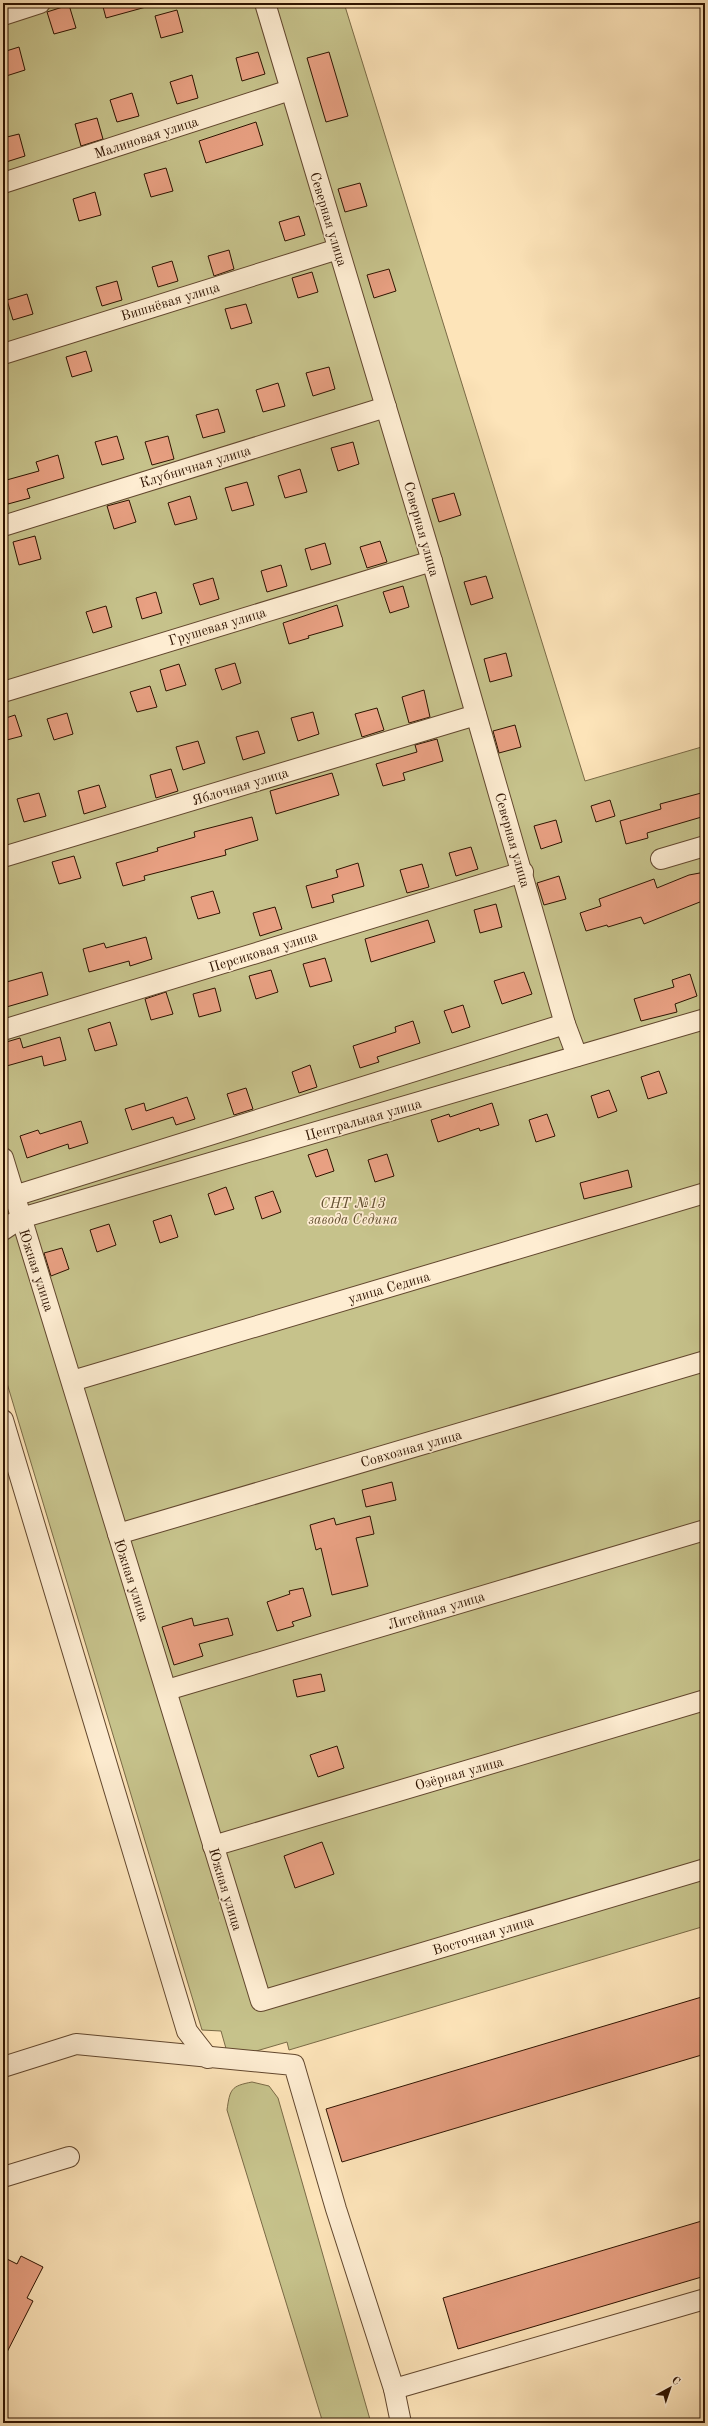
<svg xmlns="http://www.w3.org/2000/svg" width="708" height="2426" viewBox="0 0 708 2426" font-family="'Old Standard TT',serif">
	<style>
		.green { fill: #c6c28b; stroke: #7a6a46 }
		.building { fill: #e8a082; stroke: #2e1300 }
		.lines { fill: none; stroke-linecap: round; stroke-linejoin: round }
		.minor-casing { stroke: #62472e; stroke-width: 22 }
		.minor { stroke: #feedd2; stroke-width: 20 }
		.labels { text-anchor: middle; stroke-width: 3.5; stroke-linejoin: round; paint-order: stroke }
		.street-label { font-size: 14px; fill: #2e1300; stroke: #feedd2 }
		.park-label { font-size: 14px; font-style: italic; fill: #635031; stroke: #feedd2 }
	</style>
	<rect width="100%" height="100%" fill="#fde4b9"/>
	<filter id="stains"><feTurbulence type="fractalNoise" baseFrequency=".005" numOctaves="4"/><feColorMatrix values="0 0 0 0 .2 0 0 0 0 .09 0 0 0 0 .02 0 0 0 .5 -.17"/></filter>
	<radialGradient id="worn" r=".72"><stop offset=".6" stop-color="#630" stop-opacity="0"/><stop offset="1" stop-color="#630" stop-opacity=".3"/></radialGradient>
	<g class="green">
		<polygon points="3,3 344,3 585,781 705,746 705,1926 289,2050 287,2042 229,2059 221,2031 202,2030 3,1370"/>
		<path d="M252 2082 269 2086 278 2098 371 2423H323L227 2110C230 2089 231 2086 252 2082Z"/>
	</g>
	<g class="building">
		<polygon points="102,3 145,3 146,7 106,18"/>
		<polygon points="69,5 76,28 54,34 47,12"/>
		<polygon points="177,10 183,32 161,38 155,16"/>
		<polygon points="19,47 25,70 3,77 3,52"/>
		<polygon points="258,52 265,74 242,81 236,58"/>
		<polygon points="329,52 348,116 326,122 307,58"/>
		<polygon points="192,75 198,98 177,104 170,82"/>
		<polygon points="132,93 139,116 117,122 110,100"/>
		<polygon points="97,118 103,139 81,146 75,124"/>
		<polygon points="256,122 263,145 206,163 199,141"/>
		<polygon points="19,134 25,156 3,163 3,138"/>
		<polygon points="166,168 173,191 151,197 144,174"/>
		<polygon points="360,183 367,206 345,212 338,189"/>
		<polygon points="95,192 101,215 79,221 73,199"/>
		<polygon points="299,216 305,235 285,241 279,222"/>
		<polygon points="229,250 234,269 214,276 208,256"/>
		<polygon points="172,261 178,281 158,287 152,267"/>
		<polygon points="389,269 396,291 374,298 367,275"/>
		<polygon points="312,272 318,292 298,298 292,278"/>
		<polygon points="117,281 122,300 102,306 96,287"/>
		<polygon points="27,294 33,314 13,320 7,300"/>
		<polygon points="246,304 252,323 231,329 225,309"/>
		<polygon points="86,351 92,371 72,377 66,357"/>
		<polygon points="329,367 335,389 313,396 306,373"/>
		<polygon points="278,383 285,406 263,412 256,390"/>
		<polygon points="218,409 225,432 203,438 196,415"/>
		<polygon points="117,436 124,459 102,465 95,442"/>
		<polygon points="168,436 174,459 152,465 145,442"/>
		<polygon points="353,442 359,464 338,471 331,448"/>
		<polygon points="58,455 64,478 27,489 30,498 8,504 3,481 39,471 36,462"/>
		<polygon points="300,469 307,492 285,498 278,476"/>
		<polygon points="247,482 254,505 232,511 225,488"/>
		<polygon points="454,493 461,515 439,522 432,499"/>
		<polygon points="190,496 197,519 175,525 168,503"/>
		<polygon points="129,500 136,522 114,529 107,506"/>
		<polygon points="35,536 41,559 19,565 13,542"/>
		<polygon points="380,541 387,562 367,568 360,547"/>
		<polygon points="325,543 331,564 311,570 305,549"/>
		<polygon points="281,565 287,586 267,592 261,571"/>
		<polygon points="486,576 493,598 471,605 464,582"/>
		<polygon points="213,578 219,599 200,605 193,584"/>
		<polygon points="403,586 409,607 390,613 383,592"/>
		<polygon points="156,592 162,613 142,619 136,598"/>
		<polygon points="337,605 343,626 308,636 309,638 289,644 283,623"/>
		<polygon points="106,606 112,627 93,633 86,612"/>
		<polygon points="506,653 512,676 490,682 484,659"/>
		<polygon points="235,663 241,683 222,690 215,669"/>
		<polygon points="179,664 186,685 166,691 160,670"/>
		<polygon points="150,686 157,707 137,712 130,692"/>
		<polygon points="424,690 430,717 409,723 402,697"/>
		<polygon points="377,708 384,730 362,737 355,714"/>
		<polygon points="313,712 319,734 298,741 291,718"/>
		<polygon points="67,713 73,734 54,740 47,719"/>
		<polygon points="15,715 22,736 3,741 3,719"/>
		<polygon points="515,725 521,747 499,753 493,731"/>
		<polygon points="258,731 265,753 243,760 236,737"/>
		<polygon points="437,739 443,761 403,773 405,780 383,786 376,764 417,752 415,745"/>
		<polygon points="198,741 205,763 183,770 176,747"/>
		<polygon points="171,769 178,791 156,798 150,775"/>
		<polygon points="332,773 339,795 276,814 270,791"/>
		<polygon points="99,785 106,807 84,814 78,791"/>
		<polygon points="705,792 705,816 647,833 648,838 626,844 620,821 661,809 660,804"/>
		<polygon points="39,793 46,816 24,822 17,799"/>
		<polygon points="610,800 615,816 596,822 591,806"/>
		<polygon points="252,817 258,840 225,850 226,855 144,876 145,880 123,886 116,863 158,851 157,848 195,837 194,832"/>
		<polygon points="556,820 562,842 541,849 534,826"/>
		<polygon points="471,847 478,869 456,876 449,853"/>
		<polygon points="74,856 81,878 59,884 52,862"/>
		<polygon points="358,863 364,886 332,895 334,902 312,908 306,886 338,877 336,870"/>
		<polygon points="422,864 429,887 407,893 400,870"/>
		<polygon points="705,872 705,900 644,924 641,917 608,927 607,925 586,931 580,913 601,906 599,899 654,879 657,888 689,875"/>
		<polygon points="559,876 566,899 544,905 537,883"/>
		<polygon points="213,891 220,913 198,919 191,897"/>
		<polygon points="496,904 502,927 480,933 474,910"/>
		<polygon points="275,907 282,929 260,936 253,913"/>
		<polygon points="428,920 435,942 371,962 365,939"/>
		<polygon points="146,937 152,959 130,966 129,961 89,972 83,949 104,943 106,948"/>
		<polygon points="325,958 332,981 310,987 303,964"/>
		<polygon points="271,970 278,992 256,999 249,976"/>
		<polygon points="42,972 48,995 3,1008 3,983"/>
		<polygon points="524,972 532,994 502,1004 494,981"/>
		<polygon points="690,974 697,996 675,1004 677,1012 641,1021 634,999 674,987 672,980"/>
		<polygon points="215,988 221,1011 199,1017 193,994"/>
		<polygon points="166,992 173,1014 151,1020 145,999"/>
		<polygon points="463,1005 470,1027 452,1033 444,1011"/>
		<polygon points="413,1021 420,1043 377,1057 379,1062 360,1068 353,1046 396,1032 395,1027"/>
		<polygon points="110,1022 117,1045 95,1051 88,1029"/>
		<polygon points="60,1037 66,1060 44,1066 42,1056 3,1067 3,1043 20,1038 23,1048"/>
		<polygon points="310,1065 317,1087 299,1093 292,1072"/>
		<polygon points="659,1071 667,1093 648,1099 641,1077"/>
		<polygon points="246,1088 253,1109 234,1115 227,1094"/>
		<polygon points="609,1090 617,1111 598,1118 591,1096"/>
		<polygon points="187,1097 195,1119 176,1125 173,1117 132,1130 125,1109 144,1103 146,1111"/>
		<polygon points="492,1103 499,1125 480,1131 479,1128 438,1142 431,1120 449,1114 450,1117"/>
		<polygon points="547,1114 555,1136 536,1142 529,1120"/>
		<polygon points="81,1121 88,1143 69,1149 68,1144 27,1158 20,1136 38,1130 40,1134"/>
		<polygon points="327,1149 334,1171 316,1177 308,1155"/>
		<polygon points="387,1154 394,1176 375,1182 368,1160"/>
		<polygon points="628,1170 632,1187 584,1199 580,1183"/>
		<polygon points="226,1187 234,1209 215,1215 208,1194"/>
		<polygon points="273,1191 281,1212 262,1219 255,1197"/>
		<polygon points="171,1215 178,1237 160,1243 153,1221"/>
		<polygon points="109,1224 116,1245 97,1252 90,1230"/>
		<polygon points="62,1248 69,1269 51,1276 44,1253"/>
		<polygon points="392,1482 396,1500 366,1507 362,1490"/>
		<polygon points="370,1516 374,1534 356,1538 368,1586 332,1595 321,1548 316,1550 310,1525 334,1518 336,1525"/>
		<polygon points="303,1588 311,1616 292,1622 294,1626 277,1631 267,1602 290,1594 289,1591"/>
		<polygon points="192,1618 194,1626 228,1618 233,1635 199,1644 203,1656 174,1665 162,1627"/>
		<polygon points="321,1674 325,1691 297,1697 293,1680"/>
		<polygon points="337,1746 344,1768 318,1777 310,1755"/>
		<polygon points="322,1842 334,1874 295,1888 284,1856"/>
		<polygon points="705,1996 705,2054 342,2162 326,2109"/>
		<polygon points="705,2220 705,2276 458,2349 443,2298"/>
		<polygon points="21,2256 43,2267 27,2298 33,2301 3,2360 3,2257 17,2264"/>
	</g>
	<g class="lines">
		<defs>
			<g id="minor">
				<polyline points="265,3 432,561 565,1024 577,1056"/>
				<polyline points="3,15 40,3"/>
				<polyline points="3,183 290,90"/>
				<polyline points="3,354 338,249"/>
				<polyline points="3,526 386,407"/>
				<polyline points="3,692 432,561"/>
				<polyline points="3,857 476,715"/>
				<polyline points="661,859 705,846"/>
				<polyline points="3,1030 523,872"/>
				<polyline points="3,1158 261,2001 705,1869"/>
				<polyline points="14,1196 565,1024"/>
				<polyline points="3,1230 21,1218 705,1019"/>
				<polyline points="72,1381 705,1193"/>
				<polyline points="3,1420 187,2031 208,2058"/>
				<polyline points="118,1534 705,1361"/>
				<polyline points="167,1690 705,1530"/>
				<polyline points="213,1846 705,1700"/>
				<polyline points="3,2067 76,2044 294,2065 336,2209 394,2389 401,2423"/>
				<polyline points="3,2177 69,2157"/>
				<polyline points="394,2389 705,2299"/>
			</g>
		</defs>
		<use href="#minor" class="minor-casing"/>
		<use href="#minor" class="minor"/>
	</g>
	<g class="labels">
		<g class="street-label">
			<text transform="translate(146 137) rotate(-18)" y="5">Малиновая улица</text>
			<text transform="translate(329 219) rotate(73)" y="5">Северная улица</text>
			<text transform="translate(170 301) rotate(-17)" y="5">Вишнёвая улица</text>
			<text transform="translate(195 466) rotate(-17)" y="5">Клубничная улица</text>
			<text transform="translate(422 529) rotate(74)" y="5">Северная улица</text>
			<text transform="translate(217 626) rotate(-17)" y="5">Грушевая улица</text>
			<text transform="translate(240 786) rotate(-17)" y="5">Яблочная улица</text>
			<text transform="translate(513 840) rotate(74)" y="5">Северная улица</text>
			<text transform="translate(263 951) rotate(-17)" y="5">Персиковая улица</text>
			<text transform="translate(363 1119) rotate(-16)" y="5">Центральная улица</text>
			<text transform="translate(37 1270) rotate(72)" y="5">Южная улица</text>
			<text transform="translate(389 1287) rotate(-16)" y="5">улица Седина</text>
			<text transform="translate(411 1448) rotate(-16)" y="5">Совхозная улица</text>
			<text transform="translate(132 1580) rotate(72)" y="5">Южная улица</text>
			<text transform="translate(436 1610) rotate(-17)" y="5">Литейная улица</text>
			<text transform="translate(459 1773) rotate(-16)" y="5">Озёрная улица</text>
			<text transform="translate(226 1889) rotate(73)" y="5">Южная улица</text>
			<text transform="translate(483 1935) rotate(-17)" y="5">Восточная улица</text>
		</g>
		<g class="park-label">
			<text x="353" y="1208">СНТ №13<tspan x="353" dy="16">завода Седина</tspan></text>
		</g>
	</g>
	<rect width="708" height="2426" fill="none" stroke="#fde4b9" stroke-width="16"/>
	<rect x="4" y="4" width="700" height="2418" fill="none" stroke="#2e1300" stroke-width="2"/>
	<rect x="8" y="8" width="692" height="2410" fill="none" stroke="#2e1300"/>
	<g transform="translate(670 2388) rotate(40)" stroke="#feedd2" stroke-width="3" paint-order="stroke">
	<path d="M0-3L7 15L0 10L-7 15Z" fill="#2e1300"/>
	<text y="-6" font-size="11" font-weight="bold" text-anchor="middle" fill="#2e1300">С</text>
	</g>
	<rect width="100%" height="100%" filter="url(#stains)"/>
	<rect width="100%" height="100%" fill="url(#worn)"/>
</svg>
